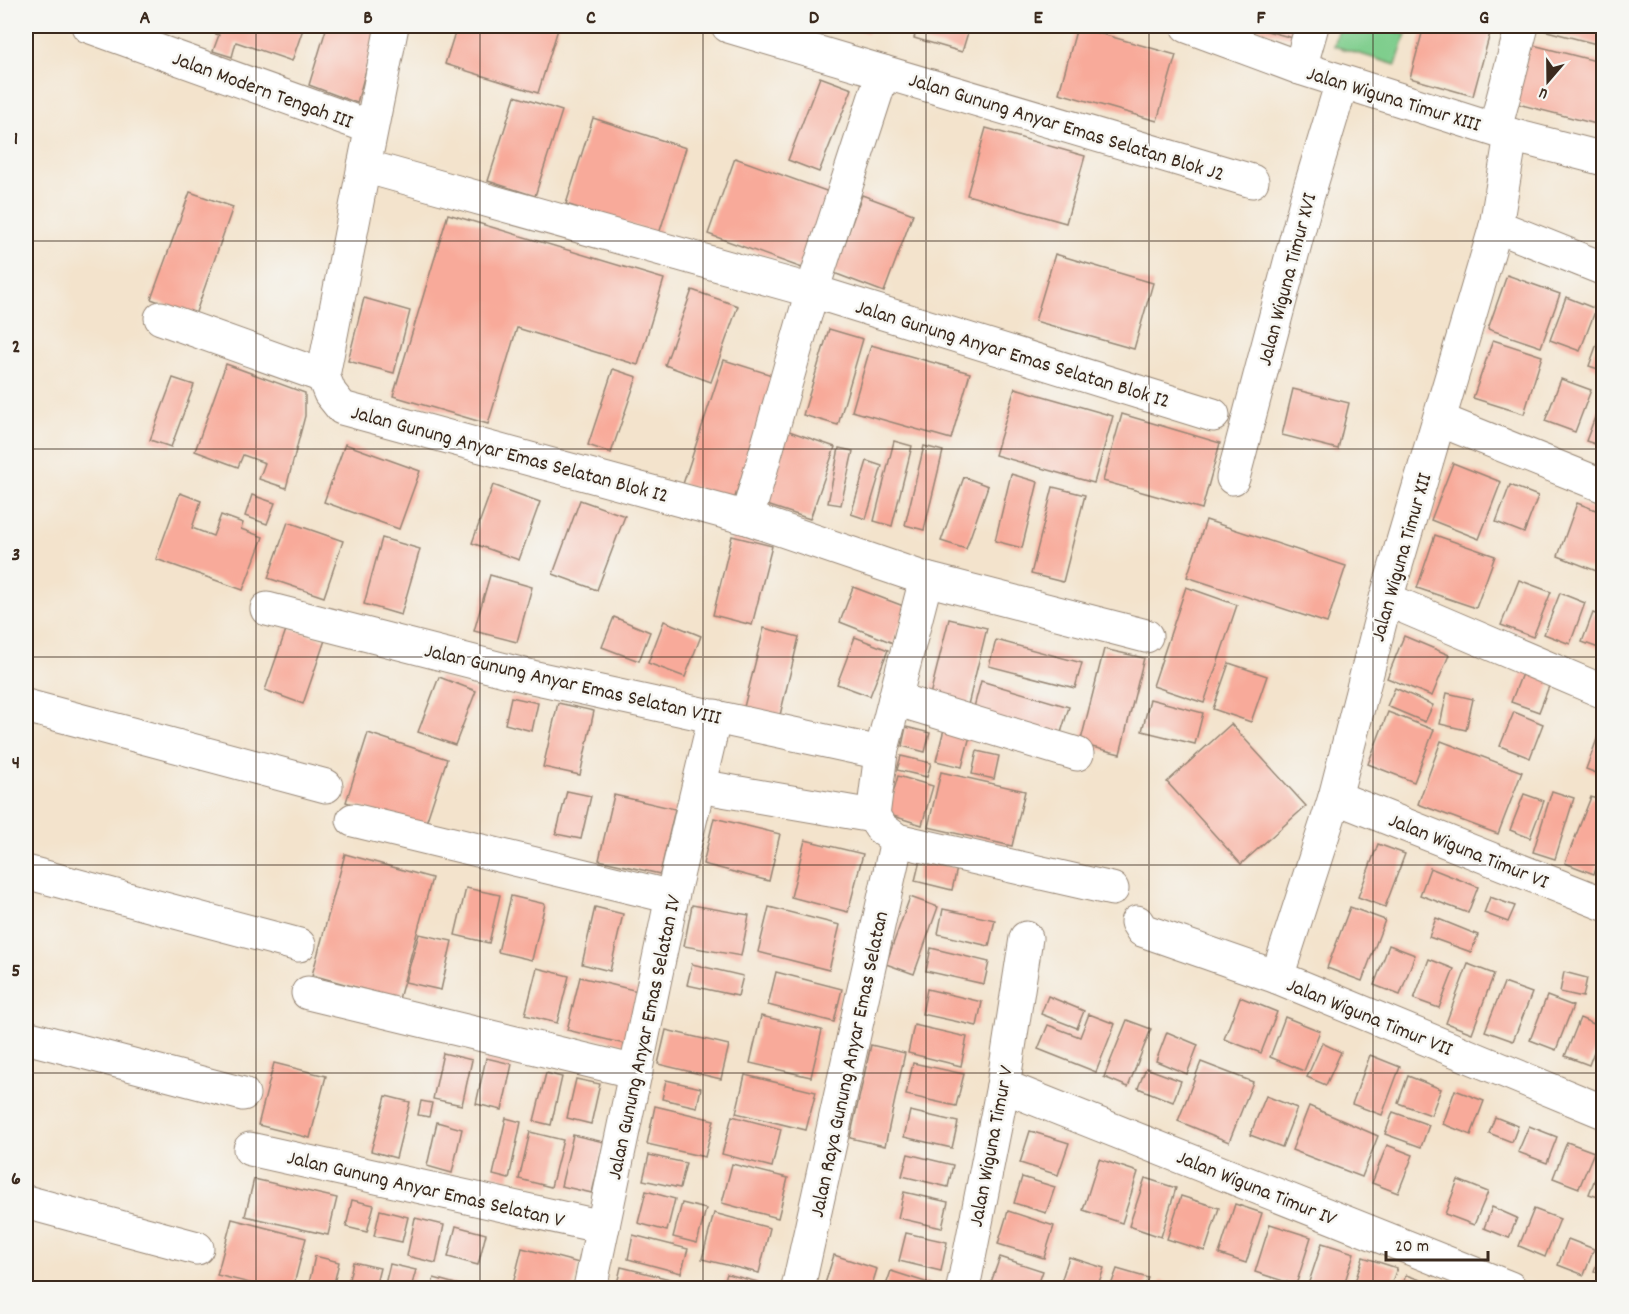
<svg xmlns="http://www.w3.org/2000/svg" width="1629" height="1314" viewBox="0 0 1629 1314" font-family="Dekko,sans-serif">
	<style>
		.green { fill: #7fce8d; stroke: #5d7c56; stroke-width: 1.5 }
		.building { fill: #f8aa9a }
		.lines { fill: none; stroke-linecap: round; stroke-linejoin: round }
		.minor-casing { stroke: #978675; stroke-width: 35 }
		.minor { stroke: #fff; stroke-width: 33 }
		.grid { fill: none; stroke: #3b2a1e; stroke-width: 1.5; stroke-opacity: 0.55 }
		.labels { text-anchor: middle; stroke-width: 5; stroke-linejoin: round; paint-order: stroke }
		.street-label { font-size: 21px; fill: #3b2a1e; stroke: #f6f6f2 }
		.neatline { fill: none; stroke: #3b2a1e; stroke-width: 2 }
		.grid-label { font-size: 20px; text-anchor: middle; font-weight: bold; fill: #3b2a1e }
	</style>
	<rect width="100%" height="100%" fill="#f6f6f2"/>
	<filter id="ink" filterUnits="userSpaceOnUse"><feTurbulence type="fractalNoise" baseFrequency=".0167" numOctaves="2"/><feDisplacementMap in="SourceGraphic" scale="12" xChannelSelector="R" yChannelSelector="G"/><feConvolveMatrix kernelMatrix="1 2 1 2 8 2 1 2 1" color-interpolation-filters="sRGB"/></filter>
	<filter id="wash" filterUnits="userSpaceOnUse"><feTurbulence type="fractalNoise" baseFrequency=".008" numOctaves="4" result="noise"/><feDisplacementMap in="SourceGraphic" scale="24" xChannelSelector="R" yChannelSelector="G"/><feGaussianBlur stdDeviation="1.35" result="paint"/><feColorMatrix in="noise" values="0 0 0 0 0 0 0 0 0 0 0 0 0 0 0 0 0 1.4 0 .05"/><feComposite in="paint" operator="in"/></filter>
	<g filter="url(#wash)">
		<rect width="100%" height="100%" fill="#f3e3cc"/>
		<polygon class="green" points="1340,26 1376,26 1406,34 1396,65 1334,46"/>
		<g id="blocks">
			<g class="building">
				<polygon points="193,26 304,26 292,61 236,42 232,57 213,51 219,35"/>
				<polygon points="327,26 378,26 357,103 309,85"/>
				<polygon points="457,26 559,26 538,93 445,64"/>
				<polygon points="844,26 870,26 868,33"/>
				<polygon points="918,26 970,26 962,52 914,38"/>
				<polygon points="1248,26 1300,26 1297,39"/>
				<polygon points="1424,26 1492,26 1473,96 1410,78"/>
				<polygon points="1545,26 1604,26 1604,46 1543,30"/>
				<polygon points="1077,27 1176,55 1157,121 1059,93"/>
				<polygon points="1529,44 1604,63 1604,126 1514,103"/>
				<polygon points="820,77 852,89 819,172 788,160"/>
				<polygon points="515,96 562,111 535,196 488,181"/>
				<polygon points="593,118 686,148 659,234 566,204"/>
				<polygon points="986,128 1085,156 1066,223 967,195"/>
				<polygon points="735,158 829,192 802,268 708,234"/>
				<polygon points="190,192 233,207 195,315 151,299"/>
				<polygon points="862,195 913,214 884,292 834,273"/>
				<polygon points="448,214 664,279 638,365 517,328 488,424 393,396"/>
				<polygon points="1055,254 1153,283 1134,349 1035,321"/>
				<polygon points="1507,275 1560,294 1541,347 1488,329"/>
				<polygon points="692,290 738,306 711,382 665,365"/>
				<polygon points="1566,297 1596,309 1580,351 1550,340"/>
				<polygon points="364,298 410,311 394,373 348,361"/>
				<polygon points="1603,327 1604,327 1604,371 1589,366"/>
				<polygon points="829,329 863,339 838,425 803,415"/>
				<polygon points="1493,340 1542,356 1524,414 1473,398"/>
				<polygon points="871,345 970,373 951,439 852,411"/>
				<polygon points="724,360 775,376 734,500 683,484"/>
				<polygon points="226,364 305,393 305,416 286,488 259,479 265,463 243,455 238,467 195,451"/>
				<polygon points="613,369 637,377 611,453 588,445"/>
				<polygon points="173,378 194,385 171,447 150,440"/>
				<polygon points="1561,379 1591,390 1575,432 1545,421"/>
				<polygon points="1015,388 1113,416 1094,483 995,455"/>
				<polygon points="1293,389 1349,403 1338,449 1282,435"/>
				<polygon points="1603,396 1604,396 1604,447 1586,441"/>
				<polygon points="1122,414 1220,443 1202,509 1103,481"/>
				<polygon points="789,431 835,447 810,519 764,504"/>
				<polygon points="894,441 912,446 892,526 874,521"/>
				<polygon points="345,444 420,471 399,529 324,502"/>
				<polygon points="924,446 943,451 924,530 905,525"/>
				<polygon points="839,448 853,451 841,505 828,503"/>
				<polygon points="867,461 882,466 866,519 851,514"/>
				<polygon points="1453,463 1501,482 1479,539 1431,520"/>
				<polygon points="1011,474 1038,482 1022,548 995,541"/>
				<polygon points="964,477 988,486 966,549 941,541"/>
				<polygon points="493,485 540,502 519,560 472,543"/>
				<polygon points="1510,485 1538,496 1524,533 1496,522"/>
				<polygon points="1053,487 1085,495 1063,582 1031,574"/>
				<polygon points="180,493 201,501 192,528 213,536 221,515 243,523 241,529 263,537 243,590 156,559"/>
				<polygon points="252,495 275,503 267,524 245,516"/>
				<polygon points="580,500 625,516 597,590 553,574"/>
				<polygon points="1577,503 1604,513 1604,574 1558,556"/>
				<polygon points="1206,520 1346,566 1327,623 1187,577"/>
				<polygon points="288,522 343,541 324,597 268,578"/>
				<polygon points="1435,535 1495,556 1476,608 1417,588"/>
				<polygon points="732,536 772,546 752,625 713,615"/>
				<polygon points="382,538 420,549 401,615 364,604"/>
				<polygon points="490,575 532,587 517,642 474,631"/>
				<polygon points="1519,580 1551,592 1533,637 1501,625"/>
				<polygon points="853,587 906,607 893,643 840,622"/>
				<polygon points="1186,587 1237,605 1204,703 1153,686"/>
				<polygon points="1560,593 1585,603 1570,644 1544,634"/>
				<polygon points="1593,613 1604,617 1604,650 1582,642"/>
				<polygon points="614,617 650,632 639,661 602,647"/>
				<polygon points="949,619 987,628 967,709 929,699"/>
				<polygon points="664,621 701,636 685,677 648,663"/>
				<polygon points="287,627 325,640 303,704 265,690"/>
				<polygon points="764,628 799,637 780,715 744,707"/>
				<polygon points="1404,636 1449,655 1432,696 1387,678"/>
				<polygon points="855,637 888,650 870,696 837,684"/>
				<polygon points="996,640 1082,663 1075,688 989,666"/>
				<polygon points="1104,649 1144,658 1120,754 1080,744"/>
				<polygon points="1229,663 1267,676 1251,722 1213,709"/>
				<polygon points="1523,671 1551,681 1539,712 1511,702"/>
				<polygon points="439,677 476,691 455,745 418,732"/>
				<polygon points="981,681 1069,707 1060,736 973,711"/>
				<polygon points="1395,688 1433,705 1425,722 1387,706"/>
				<polygon points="1447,693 1473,699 1466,730 1440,724"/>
				<polygon points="511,697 538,703 532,731 505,724"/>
				<polygon points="1150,699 1203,713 1195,744 1142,731"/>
				<polygon points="558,703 594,711 580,775 543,767"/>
				<polygon points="1388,712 1434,730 1414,782 1368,764"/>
				<polygon points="1514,712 1543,724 1530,758 1500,746"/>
				<polygon points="1231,724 1306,806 1241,864 1167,782"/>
				<polygon points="945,725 971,732 962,767 936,761"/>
				<polygon points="906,727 930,733 925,752 902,746"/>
				<polygon points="1600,731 1604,732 1604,776 1586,769"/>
				<polygon points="368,733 447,759 424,829 346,802"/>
				<polygon points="1441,741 1522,772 1498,834 1418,804"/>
				<polygon points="977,751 999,756 994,779 972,774"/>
				<polygon points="901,756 931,763 927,777 897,770"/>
				<polygon points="941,772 1025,791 1012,846 928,827"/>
				<polygon points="898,776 933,786 922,825 887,814"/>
				<polygon points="567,791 591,796 581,839 556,834"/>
				<polygon points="1552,791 1574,798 1555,859 1533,852"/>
				<polygon points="1524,794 1544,801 1530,838 1510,830"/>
				<polygon points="614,795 675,809 660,874 599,860"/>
				<polygon points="1591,797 1604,802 1604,849 1594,874 1565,863"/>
				<polygon points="714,818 780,834 769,881 703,864"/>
				<polygon points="805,840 863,854 848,912 791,897"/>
				<polygon points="1378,844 1405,854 1385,907 1358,897"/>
				<polygon points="345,854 432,878 399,999 312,975"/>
				<polygon points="920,860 957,868 952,890 915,881"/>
				<polygon points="1430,868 1478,887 1468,913 1420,895"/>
				<polygon points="466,888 500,895 489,943 455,935"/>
				<polygon points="511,896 545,904 532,960 498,952"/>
				<polygon points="910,897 938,907 914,974 886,964"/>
				<polygon points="1490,897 1515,906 1508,922 1484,913"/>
				<polygon points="692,905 749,915 741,956 684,946"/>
				<polygon points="595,907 623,914 610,971 582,964"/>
				<polygon points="769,907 840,925 829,970 758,952"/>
				<polygon points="1350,907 1385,920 1362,981 1327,968"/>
				<polygon points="943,909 995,920 989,946 938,934"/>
				<polygon points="1436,918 1478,935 1471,952 1429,937"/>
				<polygon points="419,934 452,941 441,990 405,982"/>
				<polygon points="1389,945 1415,955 1400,995 1374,985"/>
				<polygon points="931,948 989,962 984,984 926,971"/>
				<polygon points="1429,959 1454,969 1439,1008 1414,999"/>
				<polygon points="692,964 743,976 738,996 687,985"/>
				<polygon points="1468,964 1494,974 1472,1033 1446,1023"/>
				<polygon points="537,968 569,976 557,1023 525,1015"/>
				<polygon points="776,972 842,989 834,1022 768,1005"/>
				<polygon points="1564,972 1587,978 1583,997 1560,992"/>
				<polygon points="580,977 638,991 625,1044 567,1030"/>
				<polygon points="1504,983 1532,993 1513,1041 1485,1031"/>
				<polygon points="927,989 982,1002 977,1026 922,1014"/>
				<polygon points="1048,996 1084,1011 1077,1028 1041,1014"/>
				<polygon points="1547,996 1573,1006 1556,1050 1530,1040"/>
				<polygon points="1240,997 1277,1012 1261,1053 1224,1039"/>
				<polygon points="1089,1014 1115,1024 1096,1072 1038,1049 1048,1025 1080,1037"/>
				<polygon points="761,1016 822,1030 811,1077 750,1063"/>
				<polygon points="1285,1017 1320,1031 1304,1071 1270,1057"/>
				<polygon points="1580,1018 1603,1028 1589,1065 1565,1056"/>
				<polygon points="1127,1020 1151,1029 1128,1087 1104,1077"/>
				<polygon points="914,1025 967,1037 961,1066 908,1053"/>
				<polygon points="666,1030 729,1045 721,1079 658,1064"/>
				<polygon points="1167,1032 1198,1045 1187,1074 1156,1061"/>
				<polygon points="1322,1043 1341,1052 1326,1085 1307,1077"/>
				<polygon points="871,1045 905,1053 885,1146 850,1138"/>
				<polygon points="443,1053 472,1060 462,1105 433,1099"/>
				<polygon points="1370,1055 1400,1067 1382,1115 1352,1104"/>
				<polygon points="1603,1057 1604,1057 1604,1077 1597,1075"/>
				<polygon points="486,1058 512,1064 502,1110 476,1104"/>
				<polygon points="1201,1062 1253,1082 1229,1142 1178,1121"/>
				<polygon points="274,1063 326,1076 310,1138 258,1125"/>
				<polygon points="913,1063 964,1074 956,1106 906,1095"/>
				<polygon points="1146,1068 1181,1081 1173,1102 1138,1088"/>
				<polygon points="546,1073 562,1077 551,1125 534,1121"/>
				<polygon points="745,1075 816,1092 806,1130 736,1113"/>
				<polygon points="1408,1076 1441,1089 1431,1115 1398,1103"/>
				<polygon points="576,1079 600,1084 591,1124 567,1118"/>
				<polygon points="666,1080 701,1088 697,1107 662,1099"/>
				<polygon points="1455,1090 1484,1101 1471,1135 1443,1124"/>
				<polygon points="386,1096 410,1102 396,1158 371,1151"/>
				<polygon points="1266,1096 1297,1108 1282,1147 1250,1135"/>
				<polygon points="421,1101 432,1103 429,1117 418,1115"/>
				<polygon points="655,1106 714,1120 705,1157 647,1144"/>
				<polygon points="1309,1106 1378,1136 1362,1177 1292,1150"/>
				<polygon points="910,1111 958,1122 952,1148 904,1137"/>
				<polygon points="1393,1112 1429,1125 1421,1147 1385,1134"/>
				<polygon points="732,1116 781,1129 772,1167 722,1154"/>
				<polygon points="1495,1117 1518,1126 1512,1142 1489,1133"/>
				<polygon points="506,1118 521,1122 509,1179 493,1175"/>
				<polygon points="437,1122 462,1129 452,1173 427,1166"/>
				<polygon points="1529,1126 1557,1137 1547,1163 1518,1152"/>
				<polygon points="1030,1131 1069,1143 1058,1175 1020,1163"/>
				<polygon points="530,1132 563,1140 551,1187 519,1179"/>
				<polygon points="573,1135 604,1142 592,1193 561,1186"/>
				<polygon points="1567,1142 1594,1152 1579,1188 1553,1178"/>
				<polygon points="1387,1145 1413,1155 1398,1193 1372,1183"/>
				<polygon points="908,1154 953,1165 948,1187 902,1176"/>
				<polygon points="649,1155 686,1163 680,1188 643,1180"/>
				<polygon points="1603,1158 1604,1158 1604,1199 1589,1194"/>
				<polygon points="1099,1159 1138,1172 1122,1223 1083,1210"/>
				<polygon points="732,1164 788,1178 778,1218 722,1203"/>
				<polygon points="1022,1177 1055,1187 1046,1213 1014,1203"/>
				<polygon points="1145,1178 1176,1188 1161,1237 1129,1226"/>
				<polygon points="254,1179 337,1198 328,1235 245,1216"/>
				<polygon points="1458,1180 1488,1192 1474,1225 1445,1214"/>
				<polygon points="646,1191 675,1199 667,1231 638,1223"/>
				<polygon points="904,1192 948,1202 942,1228 898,1218"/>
				<polygon points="1181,1196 1219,1208 1205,1251 1167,1239"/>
				<polygon points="352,1200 374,1205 367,1232 346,1227"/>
				<polygon points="682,1203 706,1209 697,1243 673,1237"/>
				<polygon points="1235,1204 1262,1213 1246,1263 1219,1254"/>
				<polygon points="1492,1207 1517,1218 1509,1238 1484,1228"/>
				<polygon points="1534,1209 1560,1219 1545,1257 1519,1246"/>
				<polygon points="380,1210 408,1217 402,1242 374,1236"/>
				<polygon points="1008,1211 1054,1226 1044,1258 998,1244"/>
				<polygon points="714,1213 770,1228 759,1273 702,1259"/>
				<polygon points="415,1218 444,1225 436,1263 407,1256"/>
				<polygon points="232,1219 306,1238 293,1288 270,1288 217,1275"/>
				<polygon points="1270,1224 1311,1237 1296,1285 1255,1272"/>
				<polygon points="456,1226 486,1234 478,1265 448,1257"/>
				<polygon points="906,1233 947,1242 941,1271 899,1261"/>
				<polygon points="633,1235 688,1249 681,1273 628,1259"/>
				<polygon points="1568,1239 1594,1249 1584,1275 1558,1265"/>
				<polygon points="1322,1243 1354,1253 1343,1288 1307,1288"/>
				<polygon points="522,1248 579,1263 573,1288 512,1288"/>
				<polygon points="1603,1248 1604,1248 1604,1275 1594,1271"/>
				<polygon points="834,1255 877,1269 871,1288 829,1288 824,1287"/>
				<polygon points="315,1256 339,1262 333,1288 308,1288"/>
				<polygon points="1000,1257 1043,1271 1037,1288 989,1288"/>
				<polygon points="1069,1257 1104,1268 1097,1288 1059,1288"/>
				<polygon points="1363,1257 1397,1268 1390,1288 1353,1288"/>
				<polygon points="353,1262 380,1268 375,1288 347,1288"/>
				<polygon points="390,1264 416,1270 411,1288 384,1288"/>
				<polygon points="621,1267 674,1280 672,1288 616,1288"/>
				<polygon points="1117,1269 1148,1278 1144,1288 1110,1288"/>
				<polygon points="891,1271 944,1288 885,1288"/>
				<polygon points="727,1274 758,1282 757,1288 722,1288"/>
				<polygon points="1406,1275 1438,1286 1438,1288 1401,1288"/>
				<polygon points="434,1278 470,1288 431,1288"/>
				<polygon points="1161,1281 1181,1288 1159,1288"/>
			</g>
		</g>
	</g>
	<g filter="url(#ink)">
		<use href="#blocks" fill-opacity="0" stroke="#978675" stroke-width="1.5"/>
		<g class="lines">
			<defs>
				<g id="minor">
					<polyline points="88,26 370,127"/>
					<polyline points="392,26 364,166 812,291 1213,415"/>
					<polyline points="728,26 1252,181"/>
					<polyline points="1187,26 1300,68 1511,135 1604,159"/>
					<polyline points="1300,68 1312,26"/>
					<polyline points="1495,129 1522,26"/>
					<polyline points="364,166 323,376 330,393 342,408 747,518 926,579"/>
					<polyline points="1496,226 1604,269"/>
					<polyline points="161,318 323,376"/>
					<polyline points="1440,420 1604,486"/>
					<polyline points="1233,478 1307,198 1342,82"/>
					<polyline points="747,518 812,291 883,72"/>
					<polyline points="1386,599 1604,692"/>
					<polyline points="267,609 532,677 881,753"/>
					<polyline points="895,699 1077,754"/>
					<polyline points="26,706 326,786"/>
					<polyline points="699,786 873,816"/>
					<polyline points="1335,797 1604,904"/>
					<polyline points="353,820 672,897"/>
					<polyline points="26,872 299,945"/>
					<polyline points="1112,889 897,840 881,828 873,816 881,753 926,579 1146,636"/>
					<polyline points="1137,922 1142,930 1277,977 1604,1112"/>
					<polyline points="1277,977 1335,797 1386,599 1496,226 1511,135"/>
					<polyline points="308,993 636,1072"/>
					<polyline points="26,1037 243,1094"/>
					<polyline points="1003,1086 1510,1288"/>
					<polyline points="250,1149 603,1227"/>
					<polyline points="26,1202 197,1248"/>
					<polyline points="590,1288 672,897 715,716"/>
					<polyline points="798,1288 897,840"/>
					<polyline points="963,1288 1003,1086 1026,938"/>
				</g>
			</defs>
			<use href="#minor" class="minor-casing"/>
			<use href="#minor" class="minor"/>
		</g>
	</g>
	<path class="grid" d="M256 26V1288M480 26V1288M703 26V1288M926 26V1288M1149 26V1288M1373 26V1288M26 241H1604M26 449H1604M26 657H1604M26 865H1604M26 1073H1604"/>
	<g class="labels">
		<g class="street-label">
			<text transform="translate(263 89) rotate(20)" y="7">Jalan Modern Tengah III</text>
			<text transform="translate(1394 98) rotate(17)" y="7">Jalan Wiguna Timur XIII</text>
			<text transform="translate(1067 126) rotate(17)" y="7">Jalan Gunung Anyar Emas Selatan Blok J2</text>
			<text transform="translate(1286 279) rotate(-75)" y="7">Jalan Wiguna Timur XVI</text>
			<text transform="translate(1013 353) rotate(17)" y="7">Jalan Gunung Anyar Emas Selatan Blok I2</text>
			<text transform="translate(510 453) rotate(15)" y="7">Jalan Gunung Anyar Emas Selatan Blok I2</text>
			<text transform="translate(1400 557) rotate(-74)" y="7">Jalan Wiguna Timur XII</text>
			<text transform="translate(573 683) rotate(13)" y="7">Jalan Gunung Anyar Emas Selatan VIII</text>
			<text transform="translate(1469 850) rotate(22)" y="7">Jalan Wiguna Timur VI</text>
			<text transform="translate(1370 1016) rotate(22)" y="7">Jalan Wiguna Timur VII</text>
			<text transform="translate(643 1037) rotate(-78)" y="7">Jalan Gunung Anyar Emas Selatan IV</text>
			<text transform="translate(848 1064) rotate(-78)" y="7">Jalan Raya Gunung Anyar Emas Selatan</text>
			<text transform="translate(990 1146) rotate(-79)" y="7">Jalan Wiguna Timur V</text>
			<text transform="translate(1257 1187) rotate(22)" y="7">Jalan Wiguna Timur IV</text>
			<text transform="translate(426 1188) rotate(13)" y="7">Jalan Gunung Anyar Emas Selatan V</text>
		</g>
	</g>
	<rect width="1629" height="1314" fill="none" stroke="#f6f6f2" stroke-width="66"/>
	<g transform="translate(1548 81) rotate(200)" stroke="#f6f6f2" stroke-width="4.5" paint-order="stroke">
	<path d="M0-4.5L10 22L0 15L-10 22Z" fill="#3b2a1e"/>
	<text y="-9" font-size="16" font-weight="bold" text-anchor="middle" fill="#3b2a1e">U</text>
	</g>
	<path d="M1386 1251v9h102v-9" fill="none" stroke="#3b2a1e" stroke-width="3"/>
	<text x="1395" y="1251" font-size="18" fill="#3b2a1e" stroke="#f6f6f2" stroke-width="4.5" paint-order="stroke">20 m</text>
	<rect x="33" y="33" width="1563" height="1248" class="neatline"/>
	<g class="grid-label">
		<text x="145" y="23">A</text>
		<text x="368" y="23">B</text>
		<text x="591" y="23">C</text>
		<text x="814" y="23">D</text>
		<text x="1038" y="23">E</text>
		<text x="1261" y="23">F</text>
		<text x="1484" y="23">G</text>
		<text x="16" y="144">1</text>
		<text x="16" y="352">2</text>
		<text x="16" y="560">3</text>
		<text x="16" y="768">4</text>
		<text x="16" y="976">5</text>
		<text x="16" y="1184">6</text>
	</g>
</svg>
